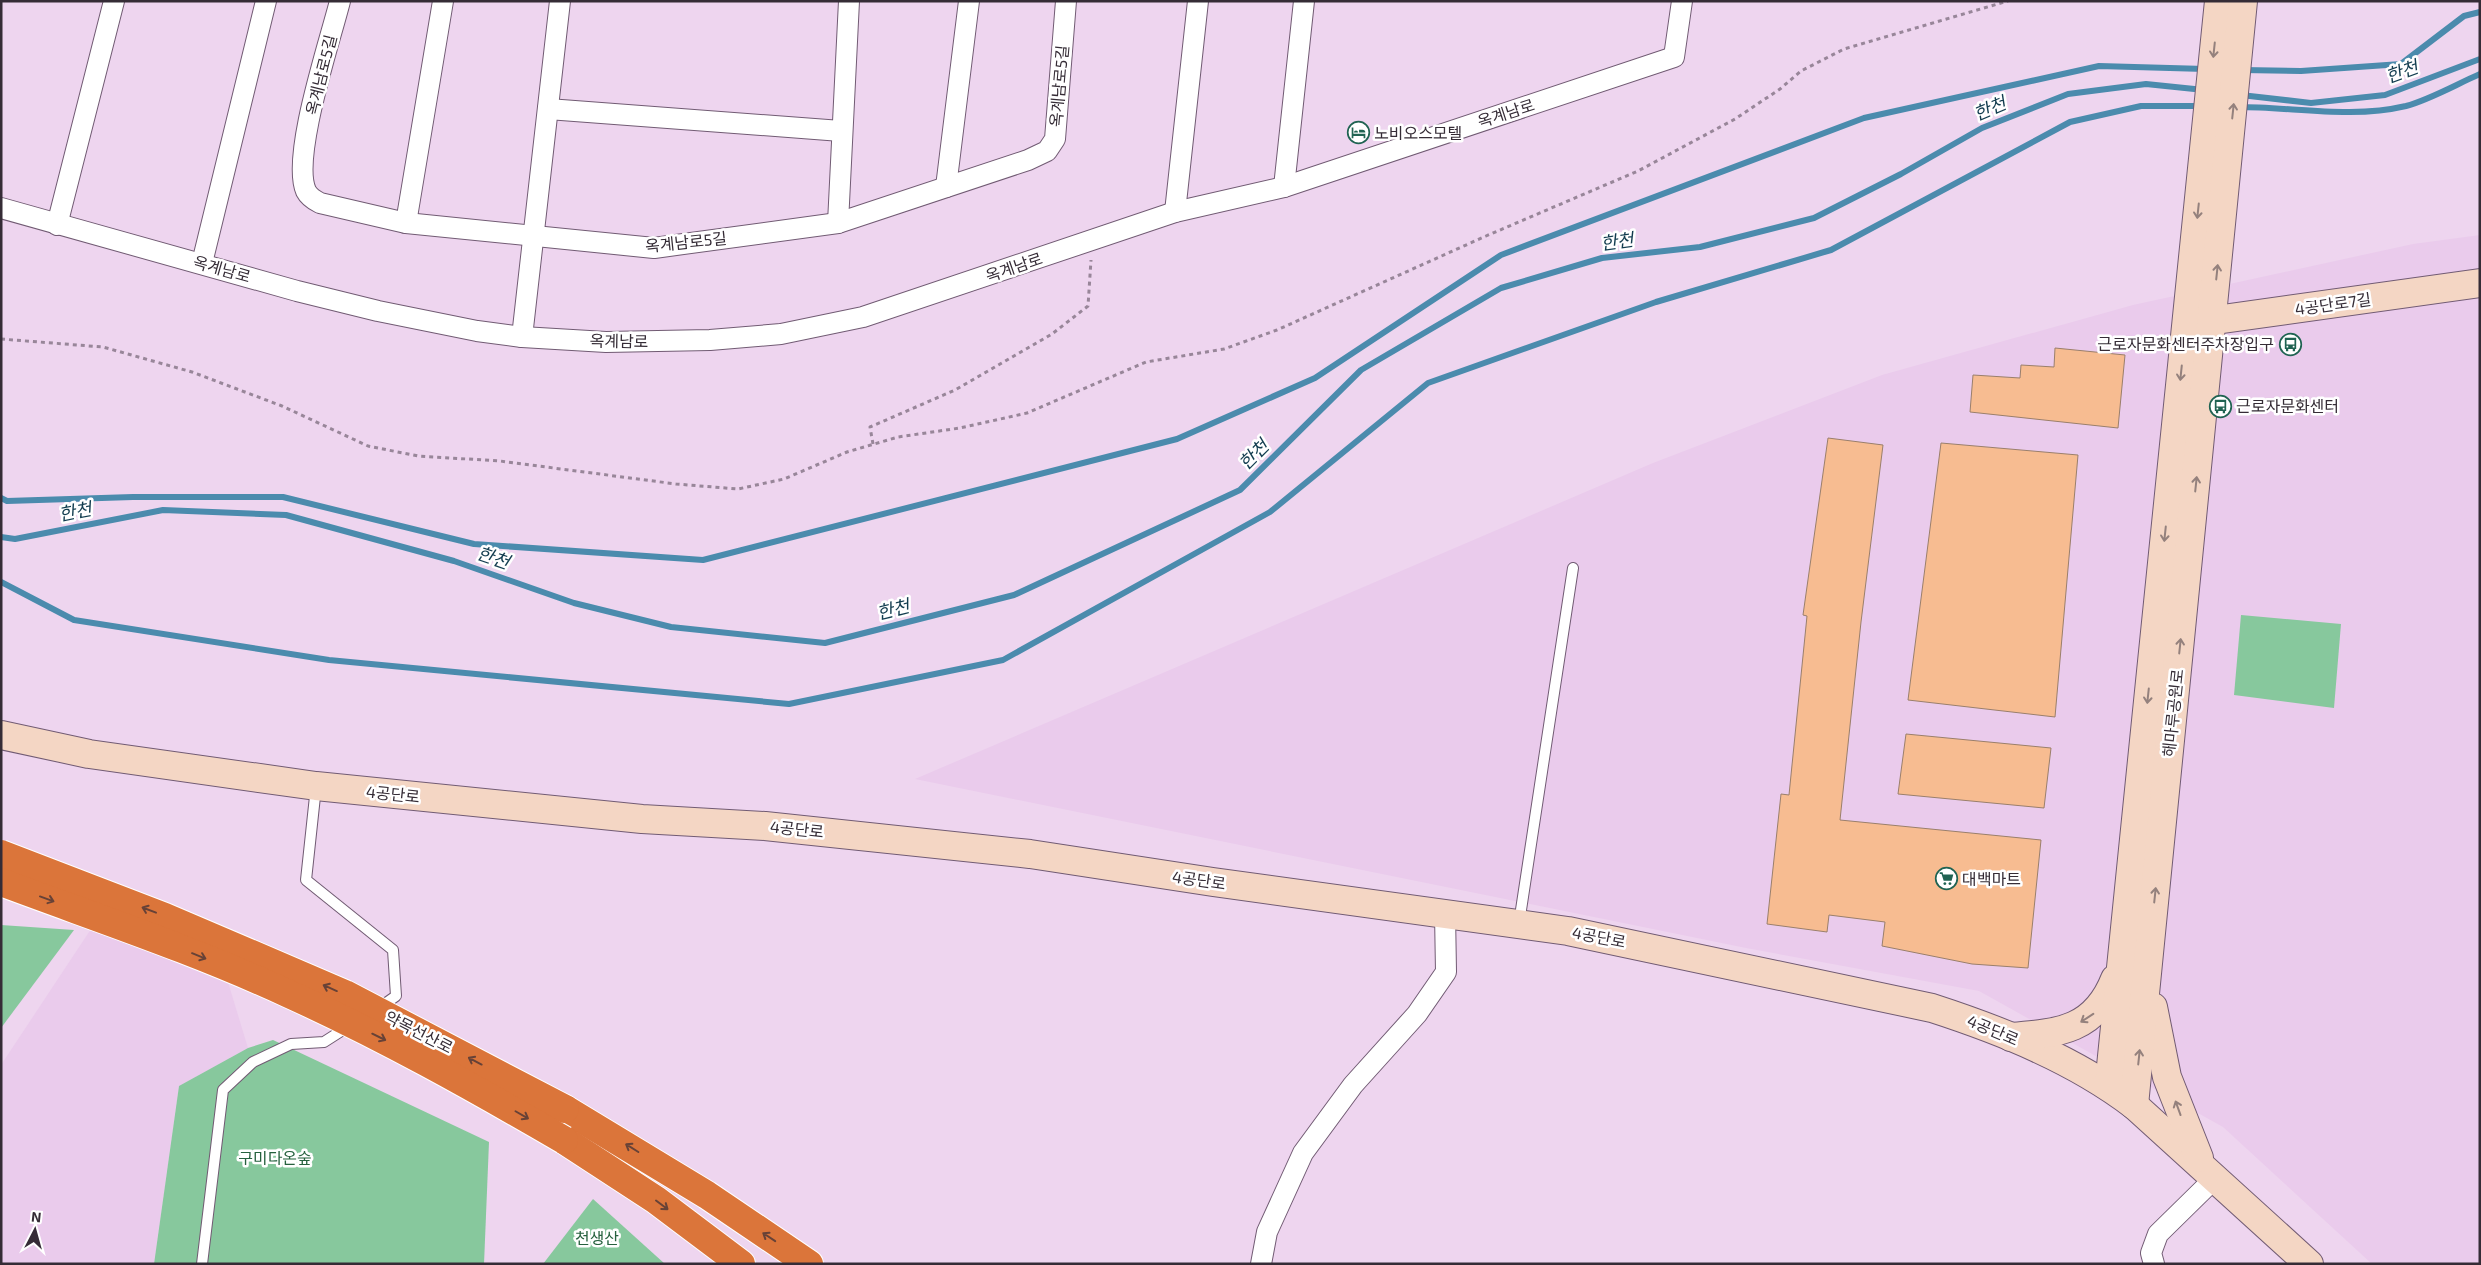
<svg xmlns="http://www.w3.org/2000/svg" width="2481" height="1265" viewBox="0 0 2481 1265" font-family="'Exo 2','Noto Sans KR',sans-serif">
	<style>
		.built { fill: #eacbec }
		.green { fill: #87c89d }
		.lines { fill: none; stroke-linecap: round; stroke-linejoin: round }
		.stream { stroke: #4b8bad; stroke-width: 6 }
		.building { fill: #f7bc91; stroke: #9a7f6b }
		.lane-casing { stroke: #715b73; stroke-width: 12 }
		.street-casing { stroke: #715b73; stroke-width: 22 }
		.secondary-casing { stroke: #715b73; stroke-width: 30 }
		.highway-casing { stroke: #fff; stroke-width: 30 }
		.path { stroke: #988699; stroke-width: 3; stroke-dasharray: 4 4; stroke-linecap: butt }
		.lane { stroke: #fff; stroke-width: 10 }
		.street { stroke: #fff; stroke-width: 20 }
		.secondary { stroke: #f4d6c4; stroke-width: 28 }
		.highway { stroke: #db753a; stroke-width: 28 }
		.highway-bridge-casing { stroke: #fff; stroke-width: 30; stroke-linecap: butt }
		.highway-bridge { stroke: #db753a; stroke-width: 28 }
		.oneway { stroke: #94817d }
		.oneway2 { stroke: #674237 }
		.labels { text-anchor: middle; stroke-width: 5; stroke-linejoin: round; paint-order: stroke }
		.street-label { font-size: 16px; fill: #352c36; stroke: #fff }
		.poi-label { font-size: 16px; fill: #352c36; stroke: #fff; text-anchor: start }
		.park-label { font-size: 16px; fill: #26613e; stroke: #fff }
		.water-label { font-size: 18px; font-style: italic; fill: #123c4f; stroke: #fff }
	</style>
	<rect width="100%" height="100%" fill="#eed5ef"/>
	<g class="built">
		<polygon points="2480,235 2480,1264 2372,1264 2223,1127 1979,991 1746,948 915,779 1653,463 1882,375 2133,305 2413,244"/>
		<polygon points="93,926 225,972 248,1048 179,1086 154,1264 1,1264 1,1065"/>
	</g>
	<g class="green">
		<polygon points="2241,615 2341,624 2334,708 2234,695"/>
		<polygon points="1,925 74,930 1,1028"/>
		<polygon points="273,1040 489,1142 484,1264 154,1264 179,1086 248,1048"/>
		<polygon points="593,1199 665,1264 543,1264"/>
	</g>
	<g class="lines">
		<g class="stream">
			<polyline points="2242,70 2301,71 2401,64 2464,16 2480,12"/>
			<polyline points="2241,95 2311,103 2385,95 2480,59"/>
			<path d="M2238 107C2294 107 2351 119 2406 106 2429 100 2457 84 2480 74"/>
			<polyline points="1,498 7,501 133,497 283,497 474,544 703,560 1177,439 1315,378 1501,255 1864,118 2099,66 2205,69"/>
			<polyline points="1,537 15,539 163,510 286,515 454,561 574,603 671,627 825,643 1014,595 1240,490 1361,370 1501,288 1602,258 1700,247 1814,218 1901,174 1982,128 2068,94 2146,84 2204,90"/>
			<polyline points="1,582 74,620 329,660 789,704 1003,660 1270,512 1428,383 1656,302 1831,250 2070,122 2141,106 2203,106"/>
		</g>
	</g>
	<g class="building">
		<polygon points="2055,348 2125,355 2118,428 1970,412 1973,375 2020,378 2021,365 2054,367"/>
		<polygon points="1828,438 1883,445 1861,622 1840,820 2041,840 2028,968 1972,964 1882,946 1885,922 1829,915 1827,932 1767,924 1781,794 1789,795 1807,616 1803,615"/>
		<polygon points="1941,443 2078,455 2055,717 1908,700"/>
		<polygon points="1906,734 2051,748 2044,808 1898,794"/>
	</g>
	<g class="lines">
		<defs>
			<g id="lane">
				<polyline points="316,787 306,880 393,950 396,996 379,1008"/>
				<polyline points="1519,923 1573,568"/>
				<polyline points="202,1264 223,1090 253,1062 291,1044 324,1042 349,1026"/>
			</g>
			<g id="street">
				<path d="M340 1C330 41 291 157 306 191 309 197 314 200 320 203L406 223 654 248 838 223 1028 160 1047 151 1055 139 1066 1"/>
				<polyline points="548,109 841,131"/>
				<polyline points="946,187 969,1"/>
				<polyline points="1284,187 1304,1"/>
				<polyline points="1,208 297,291 378,311 477,331 522,337 606,342 710,340 781,334 863,317 1175,212 1284,187 1674,57 1682,1"/>
				<polyline points="1175,212 1198,1"/>
				<polyline points="406,223 443,1"/>
				<polyline points="838,223 849,1"/>
				<polyline points="57,225 114,1"/>
				<polyline points="202,263 266,1"/>
				<polyline points="522,337 560,1"/>
				<polyline points="1261,1264 1267,1232 1303,1153 1353,1085 1417,1014 1446,972 1445,913"/>
				<polyline points="2154,1264 2151,1253 2158,1234 2214,1179"/>
			</g>
			<g id="secondary">
				<polyline points="2194,323 2480,283"/>
				<path d="M1 735 89 754 316 786 642 819 765 826 1030 854 1213 882 1568 931 1932 1008C2003 1031 2075 1060 2134 1105L2309 1264"/>
				<polyline points="2153,1007 2167,1077 2199,1158"/>
				<path d="M2011 1037C2060 1033 2095 1030 2115 979"/>
				<polyline points="2109,1086 2219,1"/>
				<polyline points="2134,1105 2243,1"/>
			</g>
			<g id="highway">
				<polyline points="565,1109 707,1195 809,1264"/>
				<polyline points="564,1140 656,1200 741,1264"/>
			</g>
		</defs>
		<use href="#lane" class="lane-casing"/>
		<use href="#street" class="street-casing"/>
		<use href="#secondary" class="secondary-casing"/>
		<use href="#highway" class="highway-casing"/>
		<g class="path">
			<polyline points="1,339 103,347 192,372 282,406 368,446 418,456 500,461 676,484 738,489 784,479 847,452 898,437 960,428 1027,413 1146,362 1224,349 1277,330 1486,236 1638,171 1735,119 1780,89 1801,71 1844,49 2008,1"/>
			<polyline points="873,444 870,427 955,390 1052,334 1088,306 1091,260"/>
		</g>
		<use href="#lane" class="lane"/>
		<use href="#street" class="street"/>
		<use href="#secondary" class="secondary"/>
		<use href="#highway" class="highway"/>
		<defs>
			<g id="highway-bridge">
				<polyline points="1,854 165,917 345,994 565,1109"/>
				<path d="M1 882C97 918 194 950 287 993 382 1036 473 1087 564 1140"/>
			</g>
		</defs>
		<use href="#highway-bridge" class="highway-bridge-casing"/>
		<use href="#highway-bridge" class="highway-bridge"/>
	</g>
	<defs><path id="oneway-shaft" d="M-6 0H5M1.5-3L5.5 0L1.5 3" fill="none" stroke-width="1.6" stroke-linecap="round" stroke-linejoin="round" transform="scale(1.25)"/></defs>
	<g class="oneway">
		<use href="#oneway-shaft" transform="translate(2214 50) rotate(96)"/>
		<use href="#oneway-shaft" transform="translate(2233 111) rotate(-84)"/>
		<use href="#oneway-shaft" transform="translate(2198 211) rotate(96)"/>
		<use href="#oneway-shaft" transform="translate(2217 272) rotate(-84)"/>
		<use href="#oneway-shaft" transform="translate(2181 373) rotate(96)"/>
		<use href="#oneway-shaft" transform="translate(2196 484) rotate(-84)"/>
		<use href="#oneway-shaft" transform="translate(2165 534) rotate(96)"/>
		<use href="#oneway-shaft" transform="translate(2180 646) rotate(-84)"/>
		<use href="#oneway-shaft" transform="translate(2148 696) rotate(96)"/>
		<use href="#oneway-shaft" transform="translate(2155 895) rotate(-84)"/>
		<use href="#oneway-shaft" transform="translate(2087 1018) rotate(147)"/>
		<use href="#oneway-shaft" transform="translate(2139 1057) rotate(-84)"/>
		<use href="#oneway-shaft" transform="translate(2178 1108) rotate(-110)"/>
	</g>
	<g class="oneway2">
		<use href="#oneway-shaft" transform="translate(47 899) rotate(20)"/>
		<use href="#oneway-shaft" transform="translate(149 910) rotate(-159)"/>
		<use href="#oneway-shaft" transform="translate(199 956) rotate(22)"/>
		<use href="#oneway-shaft" transform="translate(330 988) rotate(-156)"/>
		<use href="#oneway-shaft" transform="translate(379 1037) rotate(26)"/>
		<use href="#oneway-shaft" transform="translate(475 1061) rotate(-152)"/>
		<use href="#oneway-shaft" transform="translate(522 1115) rotate(30)"/>
		<use href="#oneway-shaft" transform="translate(632 1148) rotate(-148)"/>
		<use href="#oneway-shaft" transform="translate(662 1205) rotate(37)"/>
		<use href="#oneway-shaft" transform="translate(769 1237) rotate(-146)"/>
	</g>
	<defs>
		<symbol id="hotel-ring" viewBox="-11 -11 22 22"><circle r="9.5" fill="#fff" stroke="#206352" stroke-width="1.5"/><path d="M-6-4.5h1.5V1H6V5H4.5V3h-9V5H-6ZM-4 0a1.8 1.8 0 1 1 3.6 0ZM.5 0V-2.5h3Q6-2.5 6 0Z" fill="#206352"/></symbol>
		<symbol id="bus-ring" viewBox="-11 -11 22 22"><circle r="9.5" fill="#fff" stroke="#206352" stroke-width="1.5"/><path d="M-5-6H5V4H4V6H2V4H-2V6H-4V4H-5ZM-3.5-4V0h7V-4ZM-3.5 1.2v1.5H-2V1.2ZM2 1.2v1.5H3.5V1.2Z" fill="#206352"/></symbol>
		<symbol id="supermarket-ring" viewBox="-11 -11 22 22"><circle r="9.5" fill="#fff" stroke="#206352" stroke-width="1.5"/><path d="M-6-5.5h2.5l.6 2H6L4.5 2H-2.5L-4.4-4H-6ZM-1.5 3.2a1.3 1.3 0 1 0 .1 0ZM3 3.2a1.3 1.3 0 1 0 .1 0Z" fill="#206352"/></symbol>
	</defs>
	<g fill-rule="evenodd">
		<use href="#hotel-ring" x="1346" y="120" width="25" height="25"/>
		<use href="#bus-ring" x="2278" y="332" width="25" height="25"/>
		<use href="#bus-ring" x="2208" y="394" width="25" height="25"/>
		<use href="#supermarket-ring" x="1934" y="866" width="25" height="25"/>
	</g>
	<g class="labels">
		<g class="street-label">
			<text transform="translate(321 75) rotate(-76)" y="6">옥계남로5길</text>
			<text transform="translate(1059 86) rotate(-85)" y="6">옥계남로5길</text>
			<text transform="translate(1506 113) rotate(-18)" y="6">옥계남로</text>
			<text transform="translate(686 242) rotate(-6)" y="6">옥계남로5길</text>
			<text transform="translate(1014 267) rotate(-19)" y="6">옥계남로</text>
			<text transform="translate(222 269) rotate(16)" y="6">옥계남로</text>
			<text transform="translate(2333 304) rotate(-8)" y="6">4공단로7길</text>
			<text transform="translate(619 341) rotate(1)" y="6">옥계남로</text>
			<text transform="translate(2173 713) rotate(-84)" y="6">해마루공원로</text>
			<text transform="translate(393 794) rotate(6)" y="6">4공단로</text>
			<text transform="translate(797 829) rotate(6)" y="6">4공단로</text>
			<text transform="translate(1199 880) rotate(8)" y="6">4공단로</text>
			<text transform="translate(1599 937) rotate(11)" y="6">4공단로</text>
			<text transform="translate(1993 1030) rotate(23)" y="6">4공단로</text>
			<text transform="translate(419 1032) rotate(27)" y="6">약목선산로</text>
		</g>
		<g class="poi-label">
			<text x="1374" y="139">노비오스모텔</text>
			<text x="2274" y="350" text-anchor="end">근로자문화센터주차장입구</text>
			<text x="2236" y="412">근로자문화센터</text>
			<text x="1962" y="885">대백마트</text>
		</g>
		<g class="park-label">
			<text x="275" y="1164">구미다온숲</text>
			<text x="597" y="1244">천생산</text>
		</g>
		<g class="water-label">
			<text transform="translate(2402 72) rotate(-20)" y="6">한천</text>
			<text transform="translate(1990 109) rotate(-23)" y="6">한천</text>
			<text transform="translate(1617 242) rotate(-8)" y="6">한천</text>
			<text transform="translate(1254 455) rotate(-45)" y="6">한천</text>
			<text transform="translate(75 512) rotate(-11)" y="6">한천</text>
			<text transform="translate(493 558) rotate(19)" y="6">한천</text>
			<text transform="translate(893 610) rotate(-14)" y="6">한천</text>
		</g>
	</g>
	<rect width="2481" height="1265" fill="none" stroke="#352c36" stroke-width="5"/>
	<g transform="translate(35 1230) rotate(6)" stroke="#ffffff" stroke-width="4" paint-order="stroke">
	<path d="M0-4L9 19L0 12L-9 19Z" fill="#352c36"/>
	<text y="-8" font-size="14" font-weight="bold" text-anchor="middle" fill="#352c36">N</text>
	</g>
</svg>
